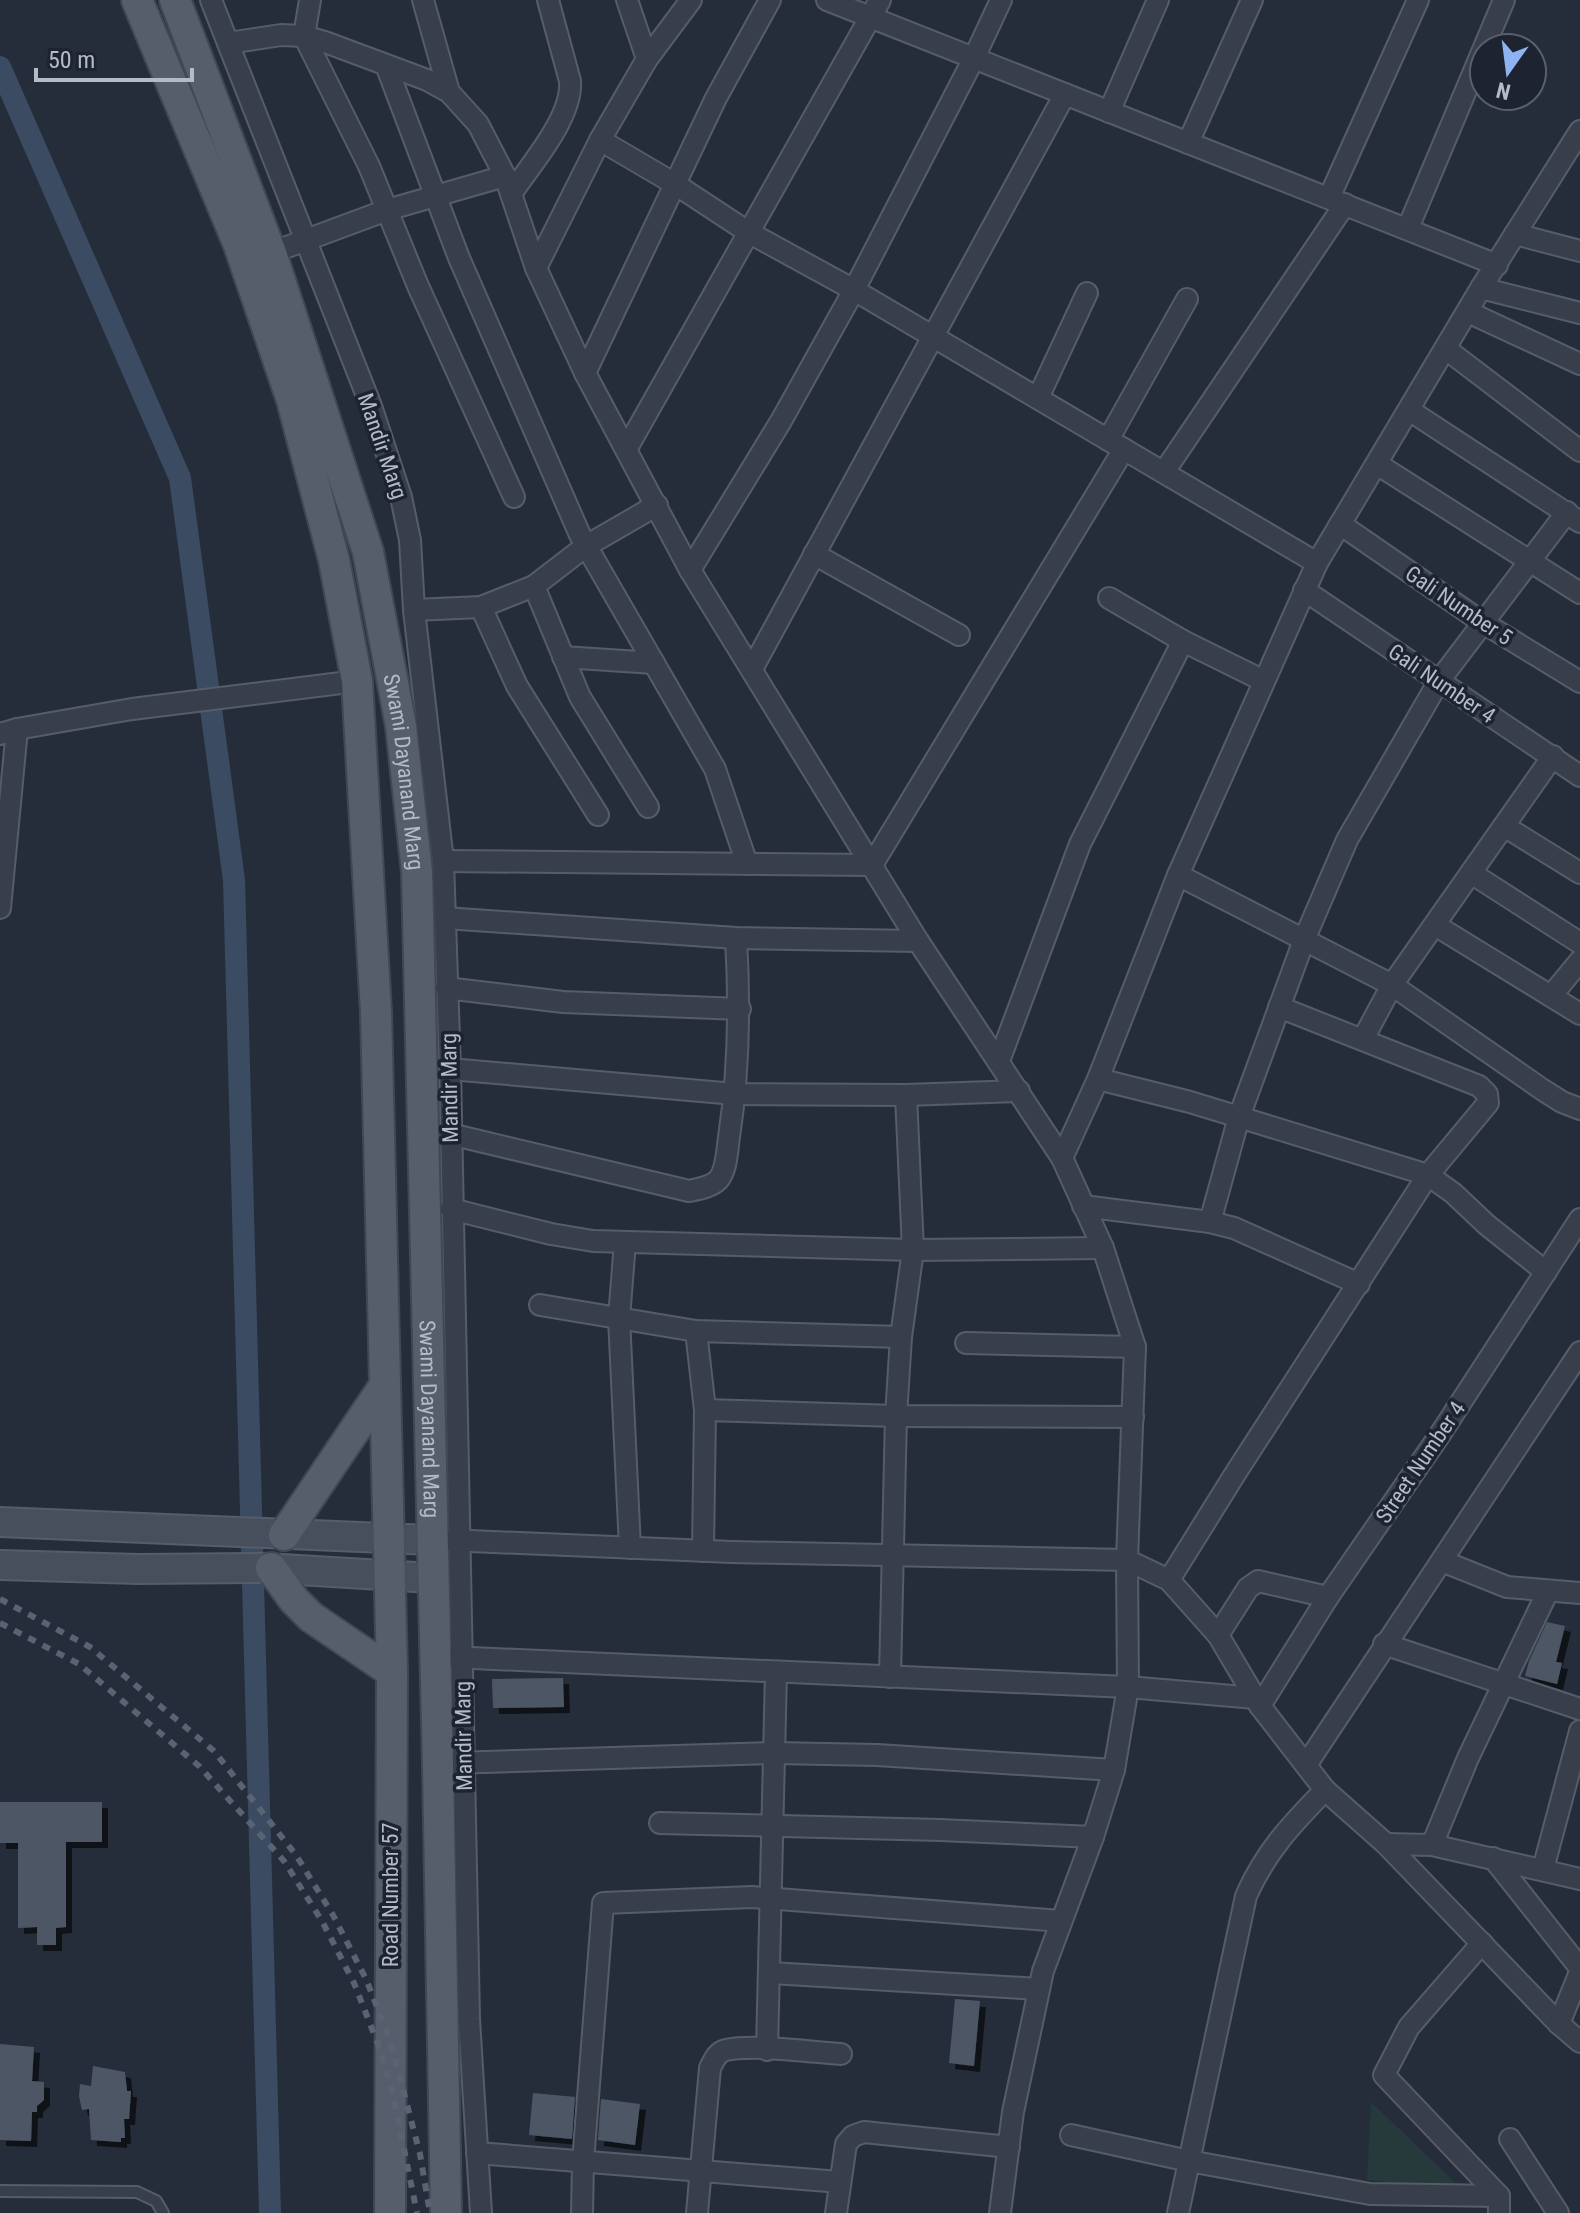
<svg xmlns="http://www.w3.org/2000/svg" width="1580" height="2213" viewBox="0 0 1580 2213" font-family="'Roboto Condensed',sans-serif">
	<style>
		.green { fill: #26393b }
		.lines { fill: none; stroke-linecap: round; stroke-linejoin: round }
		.canal { stroke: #3b4b62; stroke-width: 22 }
		.building { fill: #4e5765; filter: url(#shadow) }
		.service-casing { stroke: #565d69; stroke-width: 14 }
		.minor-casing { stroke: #565d69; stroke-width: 24 }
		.secondary-casing { stroke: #565d69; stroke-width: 32 }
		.primary-casing { stroke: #414854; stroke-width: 34 }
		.service { stroke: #383f4b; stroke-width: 10 }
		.minor { stroke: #383f4b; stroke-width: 20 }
		.secondary { stroke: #474f5d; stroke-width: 28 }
		.primary { stroke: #565e6b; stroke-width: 30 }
		.rail { stroke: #5a6371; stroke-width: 6; stroke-dasharray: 8 8; stroke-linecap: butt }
		.labels { text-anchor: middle; stroke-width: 7; stroke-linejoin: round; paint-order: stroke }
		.street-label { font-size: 22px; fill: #b4bac6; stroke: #1d2430 }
	</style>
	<defs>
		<filter id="shadow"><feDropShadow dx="6" dy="6" stdDeviation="0" flood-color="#0009"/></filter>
	</defs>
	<rect width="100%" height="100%" fill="#252d3a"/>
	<polygon class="green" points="1371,2102 1463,2190 1367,2180"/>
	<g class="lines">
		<polyline class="canal" points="0,67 180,478 234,880 270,2213"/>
	</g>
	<g class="building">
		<polygon points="1547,1622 1565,1626 1556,1662 1562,1663 1557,1684 1525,1676 1529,1661"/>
		<polygon points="563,1678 564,1707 493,1708 492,1679"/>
		<polygon points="0,1802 102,1802 102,1842 66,1842 66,1927 56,1928 56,1945 37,1945 37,1927 18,1928 18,1843 0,1843"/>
		<polygon points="955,1999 980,2001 974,2066 949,2063"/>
		<polygon points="0,2044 34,2047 32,2081 44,2082 44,2100 37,2106 37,2112 32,2112 31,2141 0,2140"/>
		<polygon points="93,2066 125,2072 127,2091 131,2091 129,2119 124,2119 125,2138 121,2138 121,2142 91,2140 89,2109 82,2110 79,2096 80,2084 91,2086"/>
		<polygon points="533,2093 575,2097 572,2139 529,2135"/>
		<polygon points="601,2099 640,2104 635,2145 598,2140"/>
	</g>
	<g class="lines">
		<defs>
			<polyline id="service" points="0,2191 137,2192 156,2201 163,2213"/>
			<g id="minor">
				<polyline points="211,0 371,406 401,497 410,540 414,610 443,861 450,1069 469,2019 481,2213"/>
				<polyline points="310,0 304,36 369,166 418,286 514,497"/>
				<polyline points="423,0 449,92"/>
				<polyline points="627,0 647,59"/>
				<polyline points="827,0 1497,265"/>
				<polyline points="228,43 281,35 304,36 325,42 427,80 449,92 478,124 505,176 536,268 585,373 690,570 918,941 1062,1158 1103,1248 1135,1347 1127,1560 1128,1687 1114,1770 1093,1837 1043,1971 1013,2112 1000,2213"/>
				<polyline points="386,65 459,258 580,535 715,769 747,864"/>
				<polyline points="1109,112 1158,0"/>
				<polyline points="600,140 675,184 748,232 854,290 1317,563"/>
				<polyline points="1188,143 1252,0"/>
				<path d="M511 194C531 164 573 117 570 81L548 0"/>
				<polyline points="1329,198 1418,0"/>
				<polyline points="1408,228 1504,0"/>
				<polyline points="1515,234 1580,251"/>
				<polyline points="271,253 387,210 505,176"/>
				<polyline points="536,268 600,140 647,59 691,0"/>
				<polyline points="1481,288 1580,313"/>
				<polyline points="1468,312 1580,364"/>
				<polyline points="1446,349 1580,451"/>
				<polyline points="585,373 716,98 770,0"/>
				<polyline points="1038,398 1087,293"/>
				<polyline points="1409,410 1580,522"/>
				<polyline points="1108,440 1187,299"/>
				<polyline points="627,448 880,0"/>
				<polyline points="1377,464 1580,593"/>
				<polyline points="1164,472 1345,204"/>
				<polyline points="1340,524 1482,622 1580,682"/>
				<polyline points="814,554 959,635"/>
				<polyline points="690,570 781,421 854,290 974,58 1001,0"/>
				<polyline points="534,586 580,697 648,807"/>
				<polyline points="1304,590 1580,776"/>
				<polyline points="1109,598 1183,641 1264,681"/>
				<polyline points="481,607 517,686 598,815"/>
				<polyline points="414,610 481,607 534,586 586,546 657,505"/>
				<polyline points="563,657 654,663"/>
				<polyline points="752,669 1065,94"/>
				<polyline points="0,734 17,729 132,709 357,681"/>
				<polyline points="1504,826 1580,873"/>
				<polyline points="443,861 872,865 1124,449"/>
				<polyline points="1471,873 1580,943"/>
				<polyline points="1178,875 1392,985 1543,1090 1562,1102 1580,1109"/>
				<polyline points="0,908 17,729"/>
				<polyline points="445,918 736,938 918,941"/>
				<polyline points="1435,925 1580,1014"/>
				<polyline points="446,988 563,1002 740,1009"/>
				<polyline points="1551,996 1580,961"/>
				<polyline points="1363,1039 1392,985 1553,756"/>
				<polyline points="999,1061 1080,844 1183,641"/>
				<polyline points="450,1069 735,1094 906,1095 1019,1091"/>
				<polyline points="1098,1079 1190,1102 1428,1175 1453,1193 1487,1225 1546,1272"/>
				<path d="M450 1134 689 1191C699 1189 711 1187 718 1180 727 1170 727 1150 729 1137 739 1071 740 1006 736 938"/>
				<polyline points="1062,1158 1098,1079 1178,875 1317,563 1481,288 1580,131"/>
				<polyline points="1083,1206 1210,1222 1234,1228 1359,1284"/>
				<polyline points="451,1209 551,1234 593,1241 913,1250 1103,1248"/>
				<polyline points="1210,1222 1239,1117 1304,940 1347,840 1439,681 1567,512"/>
				<polyline points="625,1242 619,1318 630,1548"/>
				<polyline points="540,1305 696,1331 901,1337"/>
				<polyline points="696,1331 705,1410 703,1551"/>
				<polyline points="966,1343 1135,1347"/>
				<polyline points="705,1410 896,1416 1133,1417"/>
				<polyline points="447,1540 732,1552 1127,1560 1169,1580 1218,1635 1260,1706 1325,1790 1386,1844 1559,2024 1580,2042"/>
				<polyline points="1442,1561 1507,1587 1580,1593"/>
				<polyline points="1169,1580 1235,1474 1428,1175 1488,1103 1487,1094 1479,1086 1279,1007"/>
				<polyline points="1218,1635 1248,1588 1258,1581 1328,1597"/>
				<polyline points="1384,1644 1580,1709"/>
				<polyline points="450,1657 1128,1687 1255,1698"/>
				<polyline points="890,1677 896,1416 901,1337 913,1250 906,1095"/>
				<polyline points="1260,1706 1328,1597 1439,1436 1580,1219"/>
				<polyline points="451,1763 775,1753 877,1755 1114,1770"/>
				<polyline points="1306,1765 1580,1352"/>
				<polyline points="660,1823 940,1830 1093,1837"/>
				<polyline points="1386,1844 1432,1845 1580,1879"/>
				<polyline points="1432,1845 1468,1758 1548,1591"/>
				<polyline points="1493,1858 1580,1968"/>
				<polyline points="1543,1869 1580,1731"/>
				<polyline points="1482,1943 1409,2027 1384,2075 1499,2196 1499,2213"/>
				<polyline points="771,1973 1039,1989"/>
				<polyline points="1559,2024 1580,1972"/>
				<polyline points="767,2050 776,1672"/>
				<polyline points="1071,2135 1189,2161 1370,2194 1499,2196"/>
				<polyline points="1510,2139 1558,2213"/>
				<polyline points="477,2153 840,2182"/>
				<polyline points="582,2213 583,2162 603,1903 752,1897 1061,1921"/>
				<path d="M697 2213 710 2068C714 2060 717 2052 726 2050 754 2044 811 2052 841 2054"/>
				<polyline points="836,2213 846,2144 853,2136 864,2132 1009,2147"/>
				<path d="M1178 2213 1246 1896C1266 1851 1291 1825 1325 1790"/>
			</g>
			<g id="secondary">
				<polyline points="0,1522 431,1540"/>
				<polyline points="0,1565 139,1569 265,1568 432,1578"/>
			</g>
			<g id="primary">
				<polyline points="137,0 239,245 292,400 334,560 357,681 376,1012 392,1672 390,2213"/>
				<path id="s1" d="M175 0 271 253 368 552 401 726 417 872 438 1764 446 2213"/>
				<polyline points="284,1535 385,1385"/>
				<polyline points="271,1568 294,1600 311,1617 392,1672"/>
			</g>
		</defs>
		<use href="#service" class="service-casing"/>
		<use href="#minor" class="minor-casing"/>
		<use href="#secondary" class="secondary-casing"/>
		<use href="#primary" class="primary-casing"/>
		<use href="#service" class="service"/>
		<use href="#minor" class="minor"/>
		<use href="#secondary" class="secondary"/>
		<use href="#primary" class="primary"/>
		<g class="rail">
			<polyline points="0,1599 90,1647 214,1751 296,1855 333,1915 366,1979 390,2040 420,2154 430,2213"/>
			<polyline points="0,1623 79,1664 199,1766 284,1861 322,1921 354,1983 378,2044 393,2095 417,2213"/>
		</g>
	</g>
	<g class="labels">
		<g class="street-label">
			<text transform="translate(383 446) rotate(71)" y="8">Mandir Marg</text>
			<text transform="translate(1459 605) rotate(34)" y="8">Gali Number 5</text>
			<text transform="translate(1442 683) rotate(34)" y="8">Gali Number 4</text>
			<text dy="8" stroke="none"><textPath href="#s1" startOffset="808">Swami Dayanand Marg</textPath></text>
			<text transform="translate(449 1088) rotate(-91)" y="8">Mandir Marg</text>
			<text dy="8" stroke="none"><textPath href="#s1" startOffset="1456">Swami Dayanand Marg</textPath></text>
			<text transform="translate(1420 1462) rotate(-56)" y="8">Street Number 4</text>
			<text transform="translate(463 1736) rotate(-91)" y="8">Mandir Marg</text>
			<text transform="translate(390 1895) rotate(-90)" y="8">Road Number 57</text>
		</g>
	</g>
	<g transform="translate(1508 72) rotate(194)"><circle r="38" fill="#1d2430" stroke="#59606c" stroke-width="2"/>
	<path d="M0-6L14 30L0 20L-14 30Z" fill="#8fb2f0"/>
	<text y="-12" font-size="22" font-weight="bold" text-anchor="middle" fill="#b4bac6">N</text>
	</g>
	<path d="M36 68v12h156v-12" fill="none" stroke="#b4bac6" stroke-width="4"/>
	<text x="48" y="68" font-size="24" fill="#b4bac6" stroke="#1d2430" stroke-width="6" paint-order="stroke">50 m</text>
</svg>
